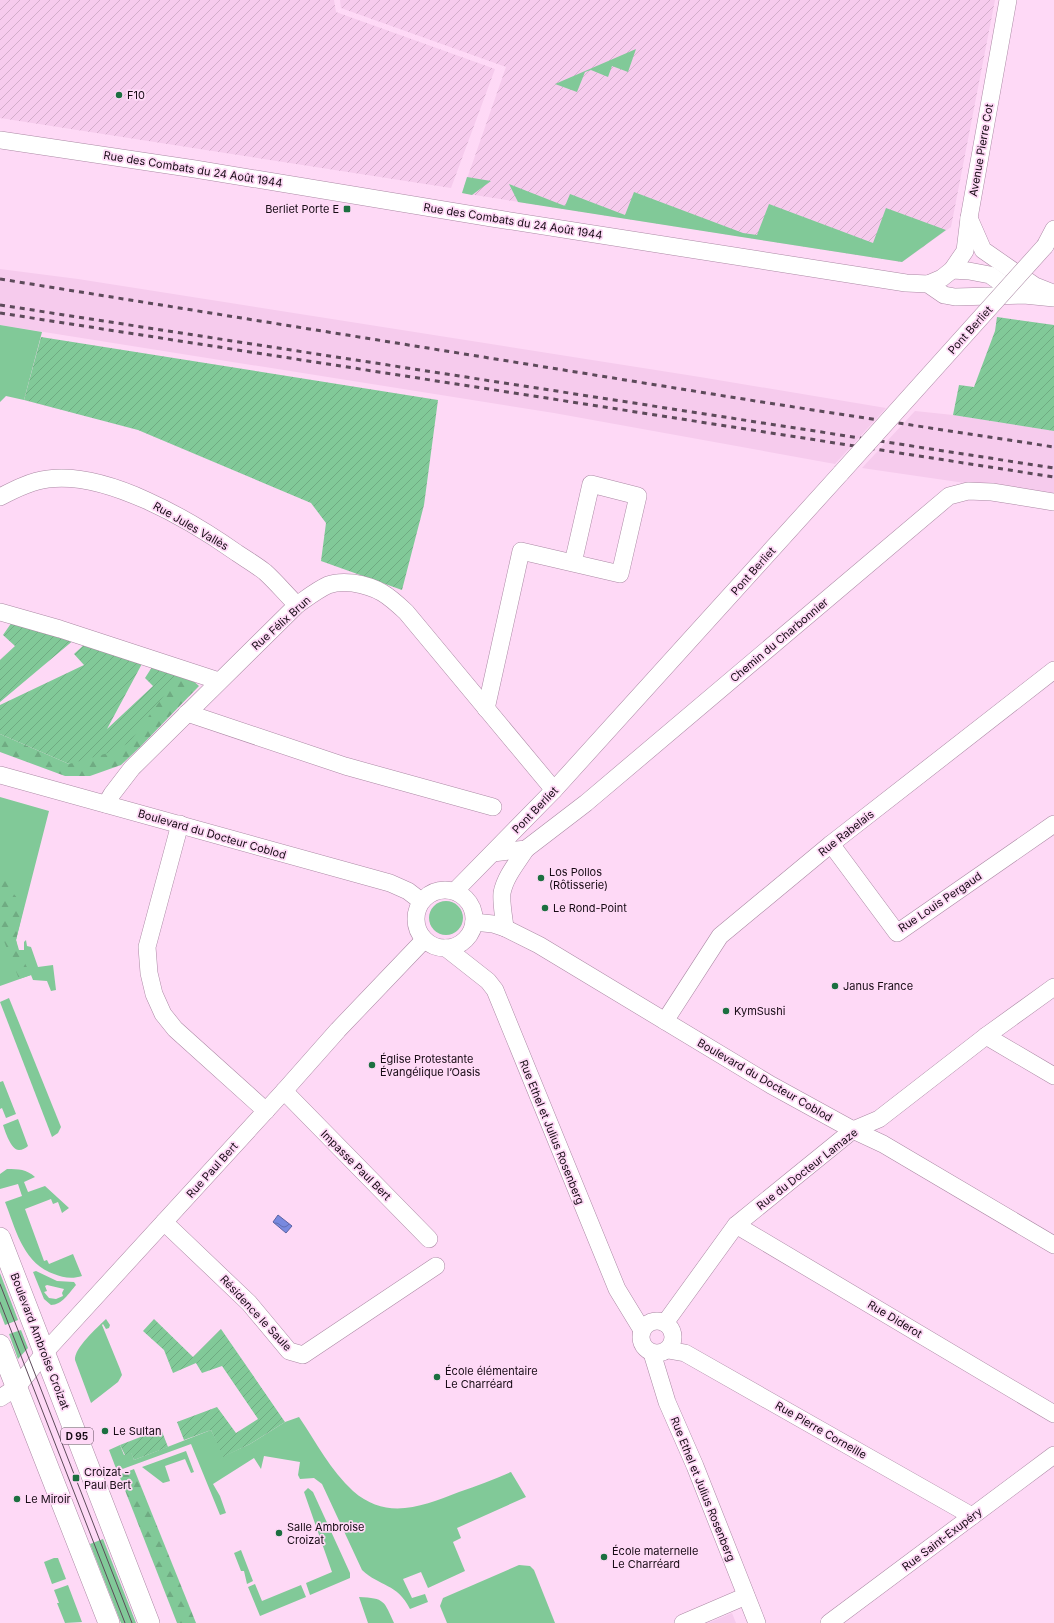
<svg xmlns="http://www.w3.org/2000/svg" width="1054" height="1623" viewBox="0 0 1054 1623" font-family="Inter,sans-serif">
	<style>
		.built { fill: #f6cbed }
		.industrial { fill: url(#industrial-furrows) }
		.grass { fill: #81c998; fill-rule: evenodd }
		.forest { fill: url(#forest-firs) }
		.garden { fill: url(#garden-furrows) }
		.water { fill: url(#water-waves); stroke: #5b63a2 }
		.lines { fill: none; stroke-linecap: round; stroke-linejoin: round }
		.minor-casing { stroke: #ab89a4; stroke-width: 18 }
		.major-casing { stroke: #ab89a4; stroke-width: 22 }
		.minor { stroke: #fff; stroke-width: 17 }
		.major { stroke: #fff; stroke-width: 21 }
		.tram { stroke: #5d4a5a; stroke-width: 1 }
		.rail { stroke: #5d4a5a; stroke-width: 3; stroke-dasharray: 5 5; stroke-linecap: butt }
		.minor-bridge-casing { stroke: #ab89a4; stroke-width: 18; stroke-linecap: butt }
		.minor-bridge { stroke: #fff; stroke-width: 17 }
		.poi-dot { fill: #1c6f40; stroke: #fed9f6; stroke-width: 1.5 }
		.labels { text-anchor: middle; stroke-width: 3.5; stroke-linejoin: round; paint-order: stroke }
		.shield { fill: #fed9f6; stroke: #5c4858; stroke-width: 1 }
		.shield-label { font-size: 10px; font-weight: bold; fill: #160a14 }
		.poi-label { font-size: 11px; fill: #160a14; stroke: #fed9f6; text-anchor: start }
		.street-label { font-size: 11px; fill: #160a14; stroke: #fed9f6 }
	</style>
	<defs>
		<pattern id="industrial-furrows" width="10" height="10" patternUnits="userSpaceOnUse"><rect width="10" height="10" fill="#f6cbed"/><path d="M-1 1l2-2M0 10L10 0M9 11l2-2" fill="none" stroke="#d2adca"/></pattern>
		<pattern id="forest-firs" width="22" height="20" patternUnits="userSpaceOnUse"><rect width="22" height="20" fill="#81c998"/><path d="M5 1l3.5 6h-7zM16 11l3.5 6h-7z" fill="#6fab82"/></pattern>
		<pattern id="garden-furrows" width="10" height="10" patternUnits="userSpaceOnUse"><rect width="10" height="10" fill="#81c998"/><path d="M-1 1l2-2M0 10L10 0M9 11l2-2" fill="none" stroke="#6fab82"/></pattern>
		<pattern id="water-waves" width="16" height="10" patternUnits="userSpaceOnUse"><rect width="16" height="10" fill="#7889df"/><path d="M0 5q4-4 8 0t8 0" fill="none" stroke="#616eb4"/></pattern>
	</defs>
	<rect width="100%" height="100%" fill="#fed9f6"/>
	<g class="built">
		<polygon points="0,269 78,279 700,377 886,408 835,464 554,413 0,325"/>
		<polygon points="915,411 953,415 1054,431 1054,496 862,468"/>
		<polygon points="732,1613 736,1623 708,1623"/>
	</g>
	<g class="industrial">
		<polygon points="0,0 334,0 336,12 495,69 451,188 0,118"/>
		<polygon points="340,0 995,0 951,227 902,262 462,193 506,67 341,8"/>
	</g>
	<g class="grass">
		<polygon points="636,49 628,72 612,66 608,77 591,70 585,72 577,92 555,84"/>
		<polygon points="467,177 491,181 472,195 462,193"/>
		<polygon points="509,184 565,206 570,194 625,215 634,192 743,233 757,235 769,204 873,243 886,208 946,230 902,262 518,202"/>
		<polygon points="0,325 42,332 24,400 6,396 0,402"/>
		<polygon points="0,797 49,811 16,940 19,950 24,950 24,942 26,940 27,946 31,947 38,967 53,965 56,990 51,991 47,981 33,980 31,975 0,986"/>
		<circle cx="446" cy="918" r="17"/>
		<polygon points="9,998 61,1127 58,1133 52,1137 0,1002"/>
		<polygon points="3,1081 16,1114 6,1118 2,1108 0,1109 0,1082"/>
		<path d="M18 1119 28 1146C26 1148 22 1150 19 1150 11 1150 5 1131 3 1125Z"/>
		<path d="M7 1169C19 1169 26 1169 35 1177L24 1182 28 1192 45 1186 69 1208 62 1213 58 1202 53 1204 51 1199 25 1209 44 1261 47 1260 49 1264 73 1254 82 1276C73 1279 63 1278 54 1274 23 1263 16 1230 5 1202L22 1196 18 1184 0 1189V1174Z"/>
		<path d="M36 1271 57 1281 74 1282 76 1285C69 1293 62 1305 51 1305L44 1299 33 1272ZM47 1285 64 1289 62 1293 63 1296 56 1299 49 1298 44 1292 47 1291 45 1286Z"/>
		<polygon points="0,1273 18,1320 5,1325 0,1312"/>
		<path d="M106 1319 110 1325 109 1328 106 1329 103 1324 102 1325 120 1369 122 1375 118 1382 91 1403 75 1360C74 1348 97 1328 106 1319Z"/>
		<polygon points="21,1330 28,1348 18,1359 9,1334"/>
		<path d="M299 1417C316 1442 331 1471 353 1491 387 1521 423 1506 459 1492 477 1486 494 1479 511 1472L526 1497 457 1528 461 1538 453 1542 465 1571 428 1588 421 1572 403 1579 412 1598 425 1594 428 1602 410 1609C397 1583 380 1587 362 1570L322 1484 314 1478 300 1479 298 1475 300 1462 264 1456 261 1469 254 1458 213 1484 220 1496 226 1513 220 1515 191 1444 117 1471 109 1450 120 1445 124 1455 131 1452 134 1460 211 1430 224 1456 250 1444 285 1422Z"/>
		<polygon points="186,1451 194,1472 191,1473 185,1459 165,1466 170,1481 163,1483 142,1467"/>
		<polygon points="308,1488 313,1492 350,1573 350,1578 310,1595 306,1583 332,1572 304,1492"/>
		<polygon points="103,1539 136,1623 121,1623 90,1544"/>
		<polygon points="241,1550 253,1581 247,1584 244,1571 241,1571 234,1553"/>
		<polygon points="54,1558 58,1558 66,1579 52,1584 44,1562"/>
		<polygon points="519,1565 530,1566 534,1570 555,1623 447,1623 440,1606 443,1598"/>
		<polygon points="255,1584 262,1601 301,1585 306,1597 260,1616 248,1587"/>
		<polygon points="68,1585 82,1622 65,1623 57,1603 59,1603 54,1590"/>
		<path d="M359 1597C385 1598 384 1601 394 1623H368Z"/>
	</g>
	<g class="forest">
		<polygon points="182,671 199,686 140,747 121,765 90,776 65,776 0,752 0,734 69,764"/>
		<polygon points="0,871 3,874 13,893 24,906 16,940 18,950 31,975 19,979 0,931"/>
		<polygon points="134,1469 196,1623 177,1623 119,1475"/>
	</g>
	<g class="garden">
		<polygon points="997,317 1054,325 1054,431 953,415 959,385 974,387 995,331"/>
		<polygon points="41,337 438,400 424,505 402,590 321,561 326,523 311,503 138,430 24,400"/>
		<polygon points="12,622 75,639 0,702 0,660 15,646 3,635"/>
		<polygon points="86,643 144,660 107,729 153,686 145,678 154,664 182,671 129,743 108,753 69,764 0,734 0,705 84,665 74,654"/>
		<polygon points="154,1319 193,1357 221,1329 285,1422 250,1444 223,1457 211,1430 184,1440 177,1422 217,1407 236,1433 258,1419 222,1366 202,1373 196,1363 173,1373 164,1350 143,1331"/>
		<polygon points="161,1429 168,1447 134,1460 131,1453 125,1455 120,1445"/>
	</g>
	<polygon class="water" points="278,1215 292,1226 286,1233 273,1222"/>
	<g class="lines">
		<defs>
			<g id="minor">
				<polyline points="0,140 195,169 492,218 906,283 928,284 944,295 955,297 1024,295 1054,298"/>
				<polyline points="969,218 983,250 1035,286 1053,293"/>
				<polyline points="1045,246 1054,229"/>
				<polyline points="952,270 969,271 990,275 1011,290 1020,294"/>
				<polyline points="928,284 942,278 952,270 965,251 969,218 1008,0"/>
				<path d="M0 497C15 489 31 481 48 479 107 471 190 520 237 553 246 559 256 565 265 572 276 582 286 594 297 605"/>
				<polyline points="0,612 60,629 219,681"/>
				<polyline points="486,709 521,551 620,574 638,496 591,484 573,563"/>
				<polyline points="187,713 345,766 493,807"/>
				<polyline points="0,775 390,883 408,891 421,901"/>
				<path d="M106 804 112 794 132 768 297 605C307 598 317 590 328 585 336 582 345 582 353 583 378 587 388 595 406 612L554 790"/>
				<polyline points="180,824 147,947 149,973 154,994 163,1014 175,1029 266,1111"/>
				<polyline points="831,844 897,933 1054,824"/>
				<polyline points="493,853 526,849 586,803 949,496 968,491 992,492 1054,502"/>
				<circle cx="445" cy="919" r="29"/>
				<polyline points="455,891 554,790 841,473"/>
				<polyline points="474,922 493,924 505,928 539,945 771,1085 853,1130 883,1144 1054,1245"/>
				<path d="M505 928C504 917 501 904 502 893 505 877 517 863 526 849"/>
				<polyline points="446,948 488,981 495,990 617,1289 642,1330"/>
				<polyline points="665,1021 720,936 831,844 1054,670"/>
				<polyline points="986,1036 1054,1076"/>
				<polyline points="284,1091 429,1239"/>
				<polyline points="164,1222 249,1303 289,1351 303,1355 436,1266"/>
				<polyline points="736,1225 1054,1414"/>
				<circle cx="657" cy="1337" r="16"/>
				<polyline points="665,1323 736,1225 853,1130 879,1119 986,1036 1054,987"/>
				<polyline points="668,1350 685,1353 972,1516"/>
				<polyline points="652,1353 667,1402 695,1466 757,1623"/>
				<polyline points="0,1398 17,1387 45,1352 284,1091 338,1030 424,940"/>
				<polyline points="683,1623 746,1596"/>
				<polyline points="829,1623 1054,1455"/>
			</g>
			<g id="major">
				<polyline points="0,1238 149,1623"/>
				<polyline points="0,1345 109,1623"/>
			</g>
		</defs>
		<use href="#minor" class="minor-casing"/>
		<use href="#major" class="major-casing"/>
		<use href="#minor" class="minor"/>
		<use href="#major" class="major"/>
		<g class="tram">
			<polyline points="0,1284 132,1623"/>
			<polyline points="0,1302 125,1623"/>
		</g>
		<g class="rail">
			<polyline points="0,279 768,403 1054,447"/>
			<polyline points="0,305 1054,468"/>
			<polyline points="0,313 1054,477"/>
		</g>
		<defs>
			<polyline id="minor-bridge" points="841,473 1045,246"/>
		</defs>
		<use href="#minor-bridge" class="minor-bridge-casing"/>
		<use href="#minor-bridge" class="minor-bridge"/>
	</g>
	<g class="poi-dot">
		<circle cx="119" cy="95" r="4"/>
		<rect x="343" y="205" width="8" height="8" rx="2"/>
		<circle cx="541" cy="878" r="4"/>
		<circle cx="545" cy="908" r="4"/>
		<circle cx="835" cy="986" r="4"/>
		<circle cx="726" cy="1011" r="4"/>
		<circle cx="372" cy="1065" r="4"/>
		<circle cx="437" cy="1377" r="4"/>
		<circle cx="105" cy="1431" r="4"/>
		<rect x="72" y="1474" width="8" height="8" rx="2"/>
		<circle cx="17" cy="1499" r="4"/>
		<circle cx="279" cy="1533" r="4"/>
		<circle cx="604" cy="1557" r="4"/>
	</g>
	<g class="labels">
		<rect class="shield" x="61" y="1428" width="32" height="16" rx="3"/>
		<g class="shield-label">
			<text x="77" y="1440">D 95</text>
		</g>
		<g class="poi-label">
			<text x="127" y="99">F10</text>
			<text x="339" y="213" text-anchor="end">Berliet Porte E</text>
			<text x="549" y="876">Los Pollos<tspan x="549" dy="13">(Rôtisserie)</tspan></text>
			<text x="553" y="912">Le Rond-Point</text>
			<text x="843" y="990">Janus France</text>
			<text x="734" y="1015">KymSushi</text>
			<text x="380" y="1063">Église Protestante<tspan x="380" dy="13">Évangélique l’Oasis</tspan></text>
			<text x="445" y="1375">École élémentaire<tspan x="445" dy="13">Le Charréard</tspan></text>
			<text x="113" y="1435">Le Sultan</text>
			<text x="84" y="1476">Croizat -<tspan x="84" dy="13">Paul Bert</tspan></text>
			<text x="25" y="1503">Le Miroir</text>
			<text x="287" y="1531">Salle Ambroise<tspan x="287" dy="13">Croizat</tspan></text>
			<text x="612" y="1555">École maternelle<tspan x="612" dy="13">Le Charréard</tspan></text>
		</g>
		<g class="street-label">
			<text transform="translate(981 150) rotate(-80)" y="4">Avenue Pierre Cot</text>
			<text transform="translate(193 169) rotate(9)" y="4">Rue des Combats du 24 Août 1944</text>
			<text transform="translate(513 221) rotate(9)" y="4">Rue des Combats du 24 Août 1944</text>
			<text transform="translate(970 330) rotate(-48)" y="4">Pont Berliet</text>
			<text transform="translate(191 526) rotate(30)" y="4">Rue Jules Vallès</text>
			<text transform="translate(753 571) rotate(-48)" y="4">Pont Berliet</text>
			<text transform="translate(281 623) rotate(-42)" y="4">Rue Félix Brun</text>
			<text transform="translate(779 640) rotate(-40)" y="4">Chemin du Charbonnier</text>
			<text transform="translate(535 810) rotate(-46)" y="4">Pont Berliet</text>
			<text transform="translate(846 833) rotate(-38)" y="4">Rue Rabelais</text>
			<text transform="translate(212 834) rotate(16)" y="4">Boulevard du Docteur Coblod</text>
			<text transform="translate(940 902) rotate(-34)" y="4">Rue Louis Pergaud</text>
			<text transform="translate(765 1080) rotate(30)" y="4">Boulevard du Docteur Coblod</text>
			<text transform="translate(552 1132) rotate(68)" y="4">Rue Ethel et Julius Rosenberg</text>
			<text transform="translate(356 1165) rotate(45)" y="4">Impasse Paul Bert</text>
			<text transform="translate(807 1169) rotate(-38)" y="4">Rue du Docteur Lamaze</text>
			<text transform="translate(212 1170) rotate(-48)" y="4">Rue Paul Bert</text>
			<text transform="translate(256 1313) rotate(47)" y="4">Résidence le Saule</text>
			<text transform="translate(895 1319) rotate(31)" y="4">Rue Diderot</text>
			<text transform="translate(40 1341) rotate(69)" y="4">Boulevard Ambroise Croizat</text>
			<text transform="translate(821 1430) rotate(30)" y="4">Rue Pierre Corneille</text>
			<text transform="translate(703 1489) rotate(68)" y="4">Rue Ethel et Julius Rosenberg</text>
			<text transform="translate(942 1539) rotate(-37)" y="4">Rue Saint-Exupéry</text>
		</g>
	</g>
</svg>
